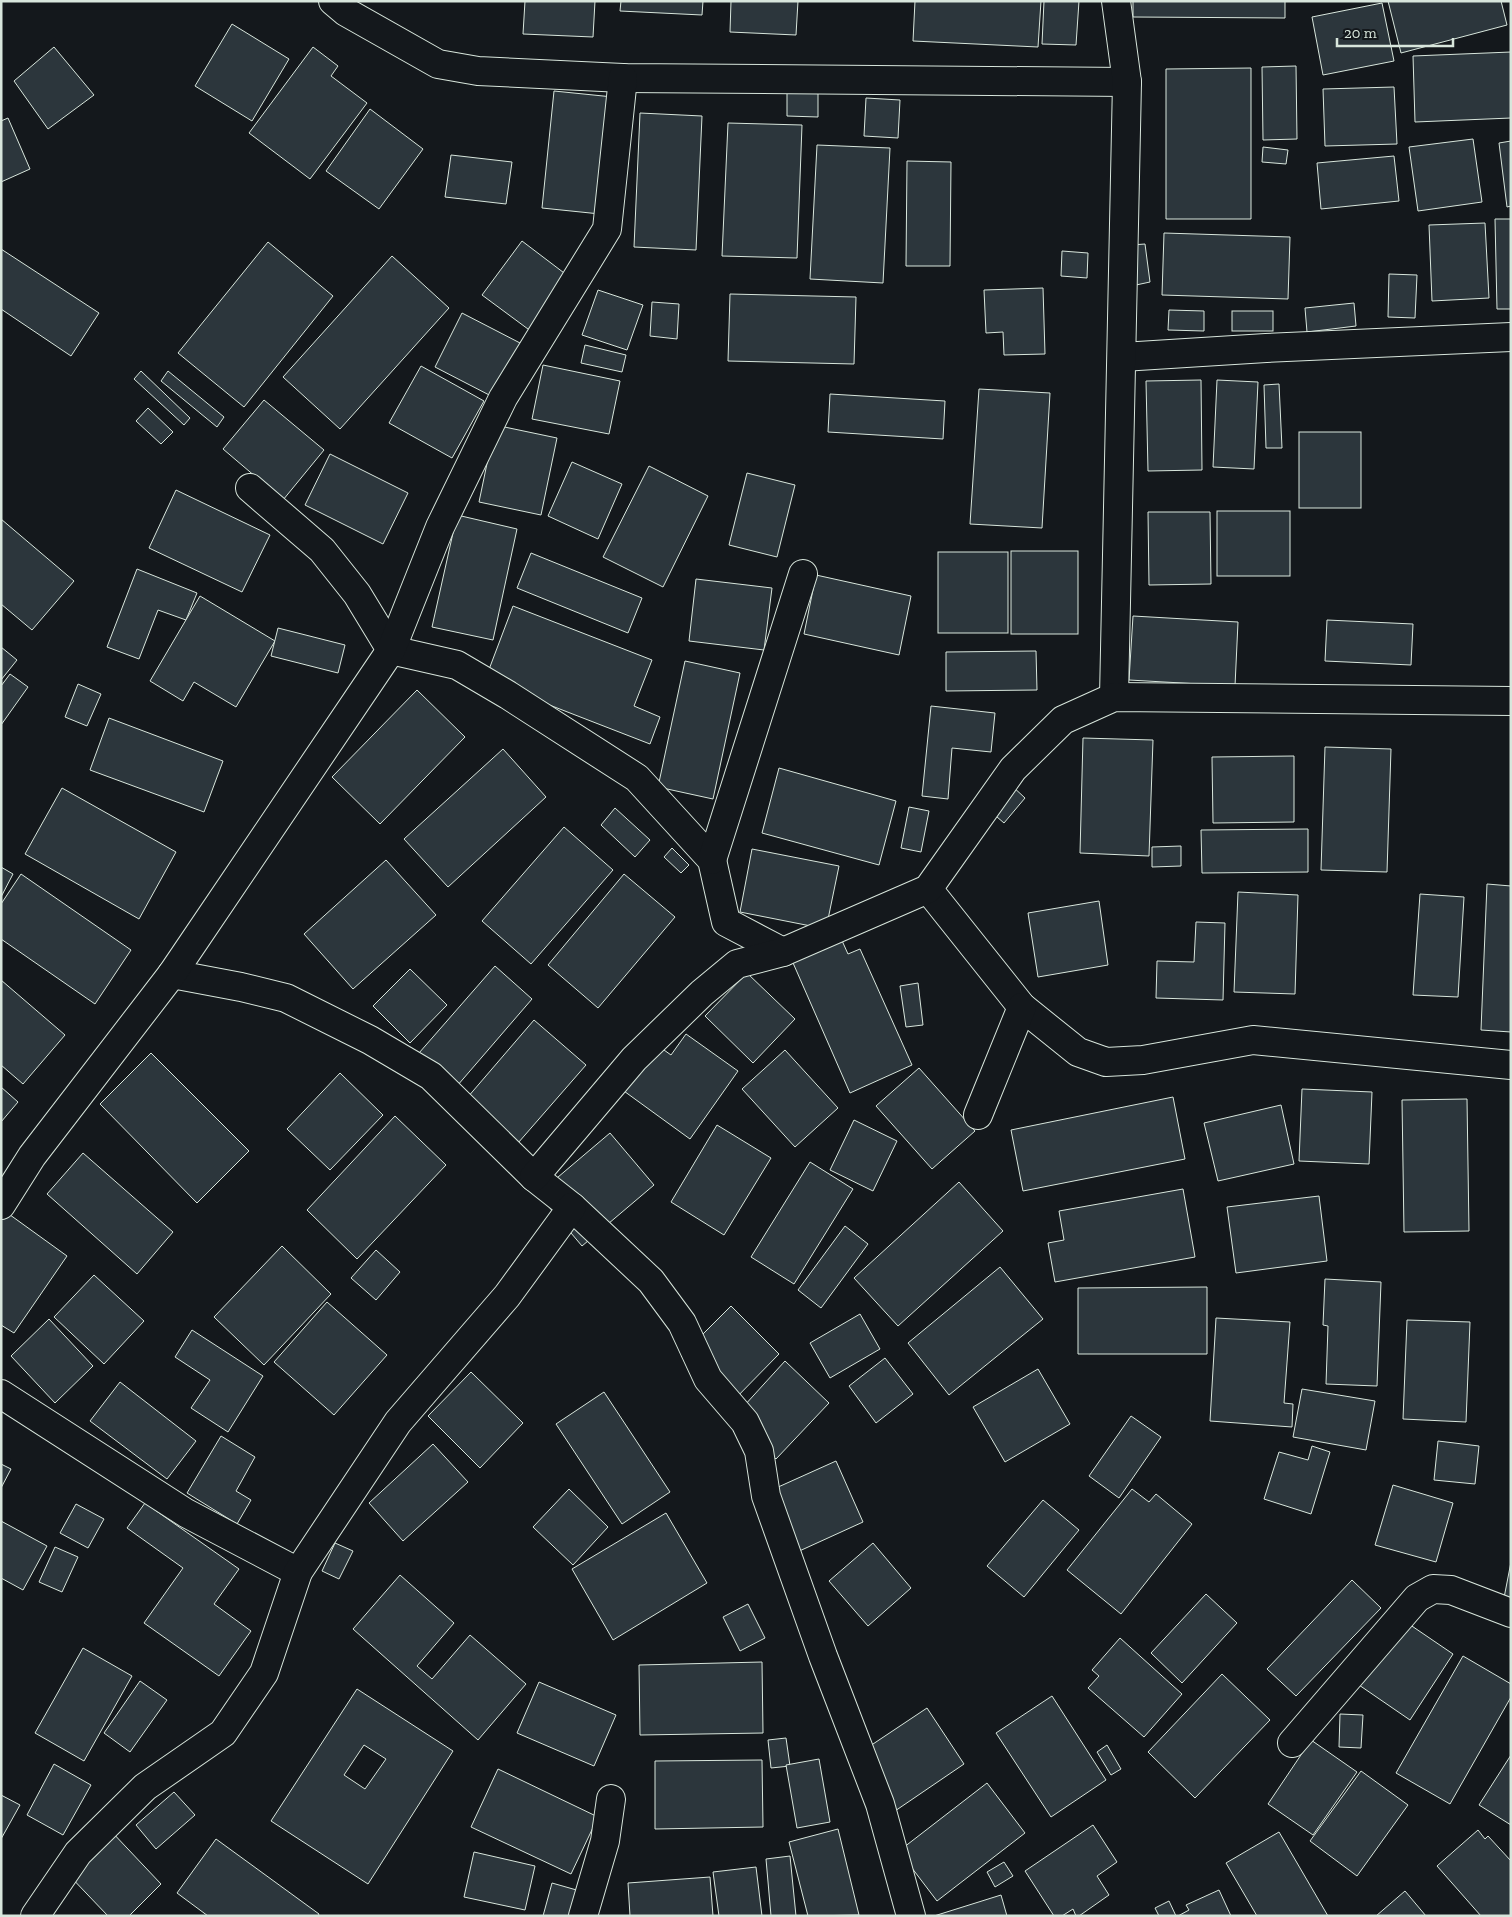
<svg xmlns="http://www.w3.org/2000/svg" width="1512" height="1917" viewBox="0 0 1512 1917" font-family="'Zilla Slab',serif">
	<style>
		.building { fill: #2c363c; stroke: #d8e6dc; fill-rule: evenodd }
		.lines { fill: none; stroke-linecap: round; stroke-linejoin: round }
		.minor-casing { stroke: #d8e6dc; stroke-width: 30 }
		.minor { stroke: #14181c; stroke-width: 28 }
	</style>
	<rect width="100%" height="100%" fill="#14181c"/>
	<g class="building">
		<polygon points="525,1 595,1 593,37 523,34"/>
		<polygon points="621,1 703,1 702,15 620,11"/>
		<polygon points="731,1 798,1 796,35 730,32"/>
		<polygon points="915,1 1041,1 1038,47 913,41"/>
		<polygon points="1044,1 1079,1 1076,45 1042,44"/>
		<polygon points="1133,1 1285,1 1285,18 1133,17"/>
		<polygon points="1388,1 1501,1 1507,25 1401,53"/>
		<polygon points="1382,3 1394,61 1323,75 1312,17"/>
		<polygon points="232,24 289,59 252,121 195,86"/>
		<polygon points="54,47 94,95 48,129 14,81"/>
		<polygon points="313,47 338,66 331,76 367,103 310,179 249,133"/>
		<polygon points="1511,52 1511,118 1415,122 1413,56"/>
		<polygon points="1296,66 1297,139 1263,140 1262,67"/>
		<polygon points="1251,68 1251,219 1166,219 1166,69"/>
		<polygon points="1394,87 1397,144 1325,146 1323,89"/>
		<polygon points="787,89 818,89 818,117 787,116"/>
		<polygon points="554,91 613,97 600,214 542,208"/>
		<polygon points="866,98 900,100 898,138 864,136"/>
		<polygon points="370,109 423,149 379,209 326,171"/>
		<polygon points="640,113 702,116 696,250 634,247"/>
		<polygon points="8,118 30,169 1,182 1,121"/>
		<polygon points="728,123 802,125 797,258 722,256"/>
		<polygon points="1473,139 1482,202 1418,211 1409,147"/>
		<polygon points="1511,141 1511,206 1507,207 1499,143"/>
		<polygon points="817,145 890,148 883,283 810,279"/>
		<polygon points="1263,147 1288,150 1286,164 1262,162"/>
		<polygon points="451,155 512,162 506,204 445,197"/>
		<polygon points="1394,156 1399,201 1321,209 1317,163"/>
		<polygon points="907,161 951,162 950,266 906,266"/>
		<polygon points="1495,219 1511,219 1511,309 1497,309"/>
		<polygon points="1485,223 1489,298 1432,301 1429,225"/>
		<polygon points="1164,233 1290,237 1288,299 1162,295"/>
		<polygon points="522,241 572,279 532,332 482,295"/>
		<polygon points="268,242 333,296 244,407 178,353"/>
		<polygon points="1145,244 1150,282 1136,285 1131,245"/>
		<polygon points="1,249 99,313 71,356 1,309"/>
		<polygon points="1062,251 1088,253 1087,278 1061,276"/>
		<polygon points="392,256 449,308 340,429 283,377"/>
		<polygon points="1389,274 1417,275 1415,318 1388,317"/>
		<polygon points="1043,288 1045,354 1004,355 1003,332 986,333 984,290"/>
		<polygon points="598,290 643,305 627,350 582,335"/>
		<polygon points="730,294 856,297 854,364 728,361"/>
		<polygon points="652,302 679,304 677,339 650,336"/>
		<polygon points="1354,303 1356,326 1307,332 1305,308"/>
		<polygon points="1169,310 1204,311 1204,331 1168,330"/>
		<rect x="1232" y="311" width="41" height="20"/>
		<polygon points="462,313 522,344 495,398 435,367"/>
		<polygon points="585,345 626,355 622,372 581,363"/>
		<polygon points="543,365 620,381 609,434 532,419"/>
		<polygon points="421,366 484,401 452,458 389,423"/>
		<polygon points="141,371 190,418 184,425 134,379"/>
		<polygon points="168,371 224,417 217,427 161,381"/>
		<polygon points="1201,380 1202,470 1148,471 1146,381"/>
		<polygon points="1217,380 1258,382 1254,469 1213,467"/>
		<polygon points="1279,384 1282,448 1266,448 1264,385"/>
		<polygon points="979,389 1050,393 1042,528 970,524"/>
		<polygon points="830,394 945,401 943,439 828,432"/>
		<polygon points="264,400 324,450 283,500 223,449"/>
		<polygon points="148,408 173,432 161,444 136,421"/>
		<polygon points="495,425 557,438 541,515 479,502"/>
		<rect x="1299" y="432" width="62" height="76"/>
		<polygon points="330,454 408,493 383,544 305,505"/>
		<polygon points="572,462 622,484 598,539 548,516"/>
		<polygon points="649,466 708,496 663,587 603,557"/>
		<polygon points="747,473 795,485 777,557 729,545"/>
		<polygon points="176,490 270,535 242,592 149,548"/>
		<rect x="1217" y="511" width="73" height="65"/>
		<polygon points="1148,512 1210,512 1211,584 1149,585"/>
		<polygon points="457,515 517,529 493,640 432,627"/>
		<polygon points="1,519 74,581 32,630 1,604"/>
		<rect x="1011" y="551" width="67" height="83"/>
		<rect x="938" y="552" width="70" height="81"/>
		<polygon points="531,553 642,598 628,633 517,588"/>
		<polygon points="137,569 197,593 186,620 158,610 139,659 107,647"/>
		<polygon points="816,575 911,596 899,655 804,634"/>
		<polygon points="696,579 772,588 764,650 689,641"/>
		<polygon points="200,596 275,641 236,707 194,682 183,701 150,681"/>
		<polygon points="513,606 652,660 634,706 660,717 650,744 485,680"/>
		<polygon points="1133,616 1238,622 1235,686 1129,680"/>
		<polygon points="1327,620 1413,624 1411,665 1325,661"/>
		<polygon points="278,628 345,645 338,673 271,656"/>
		<polygon points="1,647 17,660 1,680"/>
		<polygon points="1036,651 1037,690 946,691 946,652"/>
		<polygon points="685,661 740,673 713,799 658,787"/>
		<polygon points="10,674 28,687 1,725 1,686"/>
		<polygon points="78,684 101,694 87,726 65,717"/>
		<polygon points="417,690 465,737 380,824 332,777"/>
		<polygon points="931,706 995,713 991,752 952,748 948,799 922,796"/>
		<polygon points="109,718 223,761 204,812 90,770"/>
		<polygon points="1083,738 1153,740 1149,856 1080,853"/>
		<polygon points="1325,747 1391,749 1387,872 1321,870"/>
		<polygon points="503,749 546,797 448,887 404,839"/>
		<polygon points="1294,756 1294,822 1213,823 1212,757"/>
		<polygon points="779,768 896,801 879,865 762,833"/>
		<polygon points="1011,785 1025,798 1004,823 989,810"/>
		<polygon points="62,788 176,852 139,919 25,854"/>
		<polygon points="909,807 929,811 921,852 901,848"/>
		<polygon points="615,808 650,840 635,857 601,825"/>
		<polygon points="564,827 613,870 531,964 482,921"/>
		<polygon points="1308,829 1308,872 1202,873 1201,830"/>
		<polygon points="1181,846 1181,866 1152,867 1152,847"/>
		<polygon points="672,848 689,865 681,873 664,857"/>
		<polygon points="752,849 839,866 826,929 740,912"/>
		<polygon points="386,860 436,915 353,989 304,934"/>
		<polygon points="1,867 13,874 1,897"/>
		<polygon points="21,874 131,950 95,1004 1,939 1,904"/>
		<polygon points="624,874 675,917 598,1008 548,965"/>
		<polygon points="1487,884 1511,886 1511,1032 1481,1030"/>
		<polygon points="1238,892 1298,895 1295,994 1234,992"/>
		<polygon points="1420,894 1464,897 1458,997 1413,995"/>
		<polygon points="1099,901 1108,965 1038,977 1028,913"/>
		<polygon points="1196,922 1225,923 1223,1000 1156,998 1157,961 1194,962"/>
		<polygon points="839,934 848,954 860,949 912,1065 850,1093 790,956"/>
		<polygon points="495,966 532,999 457,1086 419,1053"/>
		<polygon points="410,969 447,1005 410,1043 373,1006"/>
		<polygon points="747,973 795,1019 753,1063 705,1016"/>
		<polygon points="1,980 65,1035 23,1084 1,1065"/>
		<polygon points="918,983 923,1025 906,1027 900,986"/>
		<polygon points="534,1020 586,1065 518,1143 467,1098"/>
		<polygon points="686,1034 738,1071 690,1139 617,1086 650,1040 671,1055"/>
		<polygon points="785,1050 838,1108 795,1147 742,1089"/>
		<polygon points="151,1053 249,1151 197,1203 100,1104"/>
		<polygon points="919,1068 975,1131 932,1169 876,1106"/>
		<polygon points="340,1073 383,1115 330,1170 287,1129"/>
		<polygon points="1,1087 18,1102 1,1122"/>
		<polygon points="1302,1089 1372,1092 1369,1164 1299,1161"/>
		<polygon points="1173,1097 1185,1159 1023,1191 1011,1130"/>
		<polygon points="1467,1099 1469,1231 1404,1232 1402,1100"/>
		<polygon points="1281,1105 1294,1164 1218,1181 1204,1123"/>
		<polygon points="395,1116 446,1165 357,1259 307,1210"/>
		<polygon points="854,1120 897,1141 873,1191 830,1170"/>
		<polygon points="717,1125 771,1158 724,1235 671,1202"/>
		<polygon points="610,1133 654,1185 582,1246 538,1194"/>
		<polygon points="83,1153 173,1232 137,1274 47,1194"/>
		<polygon points="810,1162 853,1189 794,1284 751,1257"/>
		<polygon points="959,1182 1003,1231 898,1326 854,1278"/>
		<polygon points="1183,1189 1195,1257 1055,1282 1048,1243 1064,1240 1059,1211"/>
		<polygon points="1319,1196 1327,1261 1236,1273 1227,1207"/>
		<polygon points="6,1212 67,1256 14,1333 1,1325 1,1218"/>
		<polygon points="845,1226 868,1244 821,1308 798,1290"/>
		<polygon points="282,1246 331,1294 264,1365 214,1317"/>
		<polygon points="376,1250 400,1272 376,1300 351,1278"/>
		<polygon points="1000,1267 1043,1319 949,1395 908,1343"/>
		<polygon points="94,1275 144,1321 104,1364 54,1317"/>
		<polygon points="1325,1279 1381,1282 1377,1386 1326,1384 1328,1326 1323,1325"/>
		<polygon points="1207,1287 1207,1354 1078,1354 1078,1288"/>
		<polygon points="327,1302 387,1355 334,1415 274,1362"/>
		<polygon points="731,1306 779,1354 729,1405 681,1356"/>
		<polygon points="860,1314 880,1349 830,1378 810,1343"/>
		<polygon points="1216,1318 1290,1322 1284,1403 1293,1404 1292,1427 1210,1421"/>
		<polygon points="49,1319 93,1366 55,1403 11,1356"/>
		<polygon points="1407,1320 1470,1322 1466,1422 1403,1419"/>
		<polygon points="192,1330 263,1376 228,1432 191,1408 210,1380 175,1357"/>
		<polygon points="885,1358 913,1394 876,1423 849,1386"/>
		<polygon points="785,1361 829,1403 776,1459 733,1418"/>
		<polygon points="1038,1369 1070,1424 1005,1462 973,1407"/>
		<polygon points="471,1372 523,1423 480,1468 428,1416"/>
		<polygon points="120,1382 196,1441 167,1479 90,1421"/>
		<polygon points="1302,1389 1375,1401 1366,1450 1293,1437"/>
		<polygon points="604,1392 670,1492 622,1524 556,1424"/>
		<polygon points="1131,1416 1161,1437 1119,1498 1089,1476"/>
		<polygon points="221,1436 255,1457 236,1491 251,1500 237,1524 187,1493"/>
		<polygon points="1438,1441 1479,1446 1475,1484 1434,1480"/>
		<polygon points="433,1444 468,1482 403,1541 369,1503"/>
		<polygon points="1312,1446 1330,1452 1311,1514 1264,1499 1279,1452 1308,1460"/>
		<polygon points="836,1461 863,1522 784,1558 756,1497"/>
		<polygon points="1,1464 11,1469 1,1488"/>
		<polygon points="1393,1485 1453,1503 1436,1562 1375,1545"/>
		<polygon points="569,1489 608,1527 573,1565 533,1527"/>
		<polygon points="1132,1489 1149,1502 1156,1494 1192,1524 1121,1614 1067,1570"/>
		<polygon points="1043,1500 1079,1530 1024,1597 987,1566"/>
		<polygon points="145,1503 239,1569 214,1604 251,1631 219,1676 144,1623 183,1568 127,1528"/>
		<polygon points="76,1504 104,1519 88,1548 60,1533"/>
		<polygon points="666,1513 707,1583 613,1640 572,1569"/>
		<polygon points="1,1521 47,1546 23,1590 1,1578"/>
		<polygon points="335,1543 353,1551 339,1579 322,1571"/>
		<polygon points="873,1543 911,1588 868,1626 829,1581"/>
		<polygon points="55,1547 78,1557 62,1592 39,1582"/>
		<polygon points="1511,1562 1511,1605 1503,1603"/>
		<polygon points="400,1575 454,1623 417,1666 432,1679 470,1635 526,1684 478,1740 353,1629"/>
		<polygon points="1352,1580 1381,1608 1296,1696 1267,1669"/>
		<polygon points="1206,1594 1237,1623 1182,1683 1151,1653"/>
		<polygon points="748,1604 765,1638 740,1651 723,1617"/>
		<polygon points="1403,1620 1453,1654 1410,1720 1359,1685"/>
		<polygon points="1120,1638 1182,1694 1144,1737 1088,1688 1099,1676 1092,1670"/>
		<polygon points="83,1648 132,1676 84,1761 35,1733"/>
		<polygon points="1463,1656 1511,1684 1511,1697 1450,1804 1396,1773"/>
		<polygon points="762,1662 763,1733 640,1735 639,1665"/>
		<polygon points="1222,1674 1270,1720 1195,1798 1148,1752"/>
		<polygon points="140,1681 167,1700 130,1752 104,1733"/>
		<polygon points="539,1682 616,1715 594,1766 517,1733"/>
		<path d="M357 1689 453 1751 368 1884 271 1821ZM364 1745 386 1759 365 1789 344 1775Z"/>
		<polygon points="1052,1696 1106,1780 1051,1817 996,1733"/>
		<polygon points="927,1708 964,1764 895,1811 858,1754"/>
		<polygon points="1340,1714 1363,1715 1361,1748 1339,1747"/>
		<polygon points="786,1738 790,1766 771,1768 768,1740"/>
		<polygon points="1311,1740 1357,1772 1313,1835 1268,1804"/>
		<polygon points="1107,1745 1121,1769 1111,1775 1097,1752"/>
		<polygon points="1511,1755 1511,1825 1479,1805"/>
		<polygon points="819,1759 830,1822 797,1828 786,1765"/>
		<polygon points="762,1760 763,1827 655,1829 655,1761"/>
		<polygon points="54,1764 91,1785 63,1835 27,1815"/>
		<polygon points="498,1769 598,1817 571,1874 471,1827"/>
		<polygon points="1361,1771 1408,1805 1357,1876 1310,1841"/>
		<polygon points="987,1783 1025,1833 937,1901 899,1851"/>
		<polygon points="174,1792 195,1815 156,1849 136,1825"/>
		<polygon points="1,1795 20,1805 1,1839"/>
		<polygon points="1093,1825 1117,1862 1097,1876 1109,1895 1079,1916 1076,1916 1073,1909 1062,1916 1054,1916 1025,1871"/>
		<polygon points="838,1829 859,1915 808,1916 789,1842"/>
		<polygon points="110,1830 161,1884 129,1916 108,1916 66,1872"/>
		<polygon points="1478,1830 1485,1839 1488,1836 1511,1861 1511,1916 1481,1916 1437,1866"/>
		<polygon points="1279,1832 1328,1916 1257,1916 1226,1863"/>
		<polygon points="216,1839 319,1914 318,1916 208,1916 177,1893"/>
		<polygon points="474,1852 535,1866 525,1910 464,1897"/>
		<polygon points="790,1856 796,1916 771,1916 766,1859"/>
		<polygon points="1004,1862 1013,1876 995,1887 987,1872"/>
		<polygon points="756,1867 762,1916 719,1916 713,1872"/>
		<polygon points="710,1877 713,1916 630,1916 628,1883"/>
		<polygon points="552,1883 580,1891 573,1916 543,1916"/>
		<polygon points="1219,1890 1231,1916 1178,1916 1189,1910 1186,1905"/>
		<polygon points="1405,1891 1426,1916 1376,1916"/>
		<polygon points="1001,1895 1007,1916 934,1916"/>
		<polygon points="1169,1901 1176,1916 1159,1916 1155,1908"/>
	</g>
	<g class="lines">
		<defs>
			<g id="minor">
				<polyline points="333,1 346,12 438,64 478,71 623,78 1127,82"/>
				<polyline points="1122,357 1266,348 1511,337"/>
				<polyline points="250,488 322,550 357,594 391,650 457,665 508,695 637,778 712,860 726,922 783,952"/>
				<polyline points="1114,697 1127,82 1116,1"/>
				<polyline points="712,860 803,574"/>
				<polyline points="928,889 1022,1007 1078,1052 1106,1062 1143,1060 1253,1040 1511,1065"/>
				<polyline points="172,974 241,987 286,998 370,1040 431,1076 534,1177 572,1207 651,1281 682,1323 708,1379 745,1422 759,1451 766,1496 823,1656 880,1804 911,1916"/>
				<polyline points="978,1115 1022,1007"/>
				<polyline points="534,1177 634,1059 702,993 737,964 783,952 928,889 1013,769 1063,720 1114,697 1511,701"/>
				<polyline points="1,1205 32,1156 172,974 391,650 440,527 503,398 607,229 623,78"/>
				<polyline points="1,1394 186,1513 298,1572"/>
				<polyline points="1292,1743 1417,1598 1433,1589 1451,1590 1511,1613"/>
				<polyline points="35,1916 78,1853 145,1787 223,1733 264,1673 298,1572 398,1422 507,1296 572,1207"/>
				<polyline points="583,1916 605,1841 611,1799"/>
			</g>
		</defs>
		<use href="#minor" class="minor-casing"/>
		<use href="#minor" class="minor"/>
	</g>
	<rect width="1512" height="1917" fill="none" stroke="#d8e6dc" stroke-width="5"/>
	<path d="M1337 38v8h116v-8" fill="none" stroke="#d8e6dc" stroke-width="2.5"/>
	<text x="1344" y="38" font-size="15" fill="#d8e6dc" stroke="#14181c" stroke-width="4" paint-order="stroke">20 m</text>
</svg>
